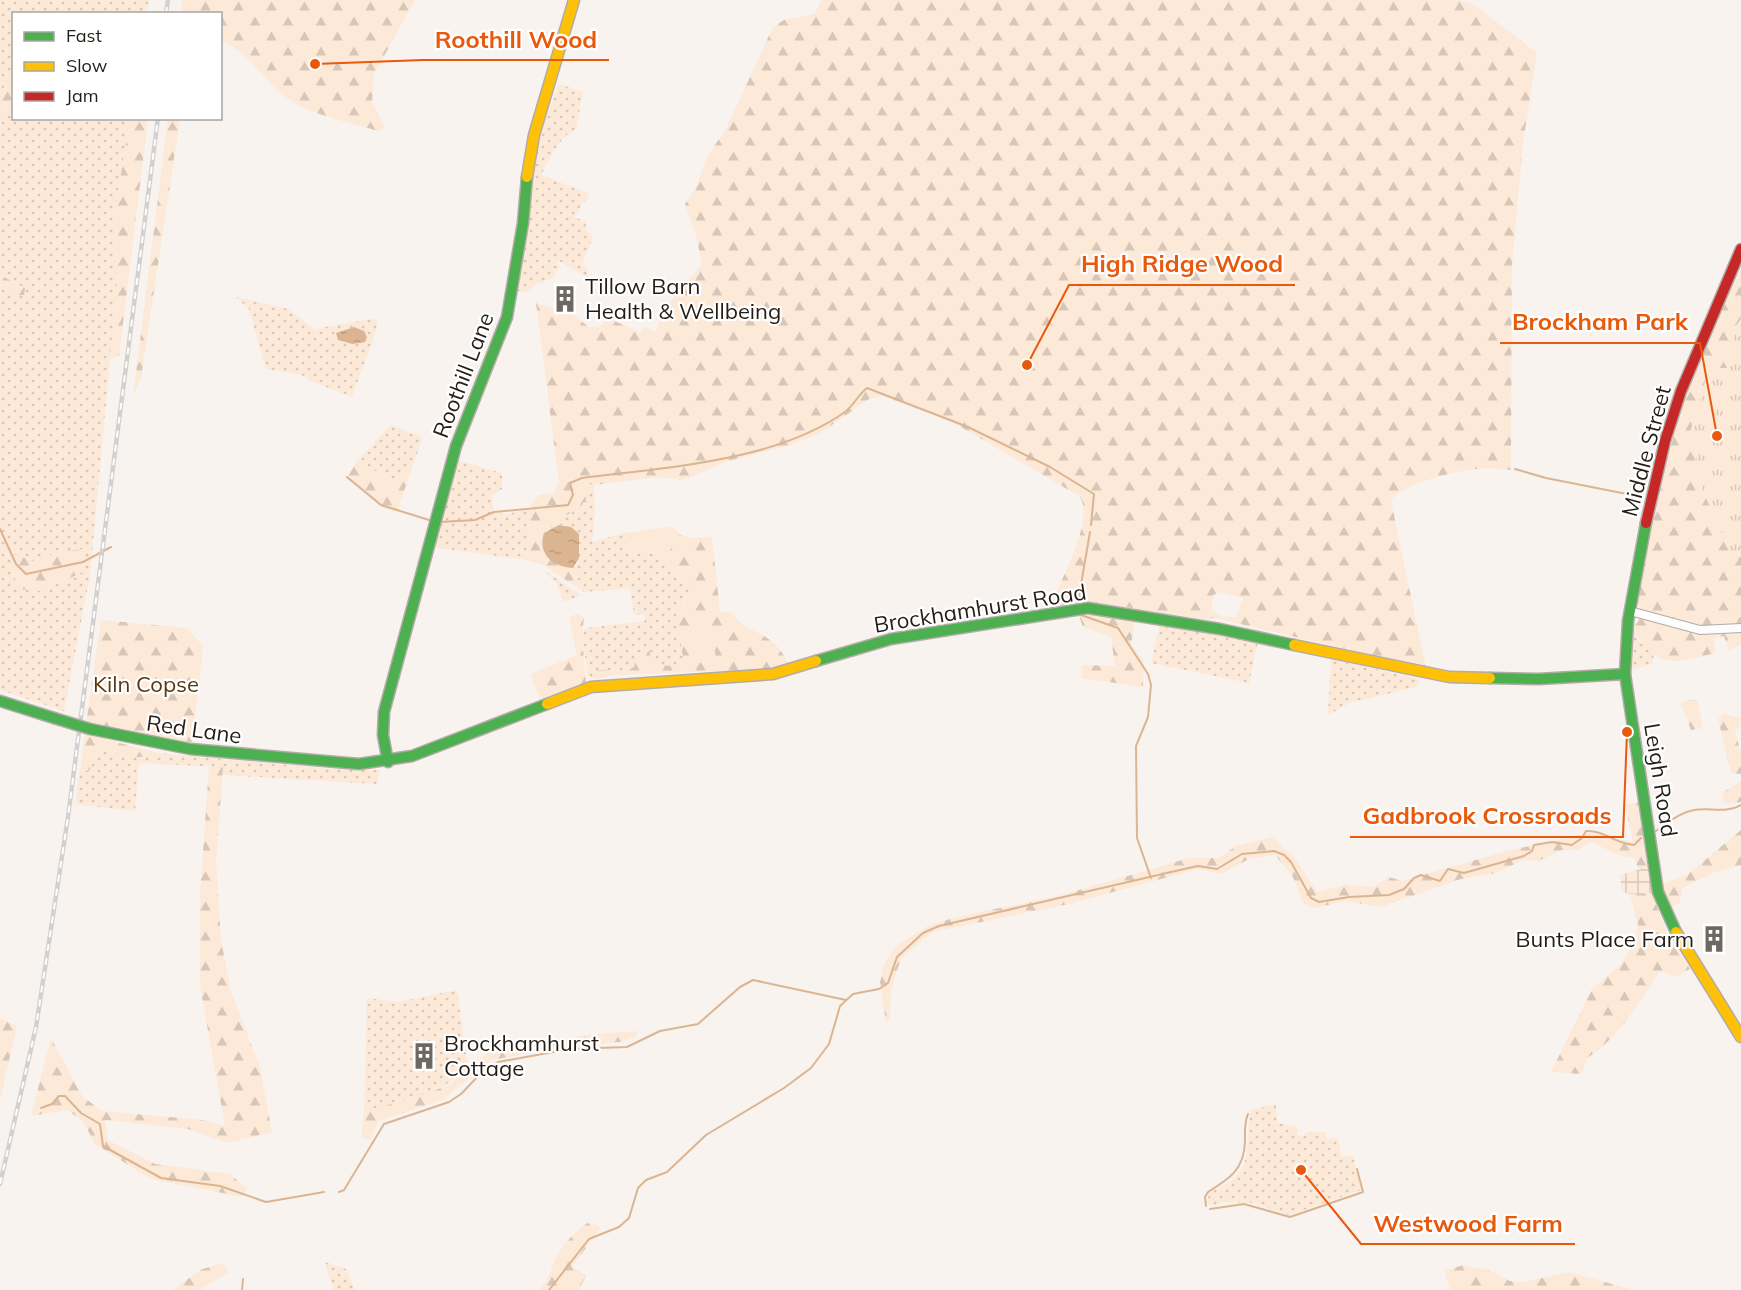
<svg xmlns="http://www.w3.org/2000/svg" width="1741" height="1290" viewBox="0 0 1741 1290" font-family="Mulish,sans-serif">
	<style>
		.industrial { fill: url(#industrial-grid) }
		.grass { fill: url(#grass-dots) }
		.forest { fill: url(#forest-firs); fill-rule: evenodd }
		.park { fill: url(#park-tufts) }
		.pitch { fill: #fce9d8 }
		.water { fill: url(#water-ripples) }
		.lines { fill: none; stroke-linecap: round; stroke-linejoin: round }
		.stream { stroke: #dbb591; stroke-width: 2 }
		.street-casing { stroke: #b2aca7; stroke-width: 10 }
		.fast-casing { stroke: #b2aca7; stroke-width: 13 }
		.slow-casing { stroke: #b2aca7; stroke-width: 13 }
		.jam-casing { stroke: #b2aca7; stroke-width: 13 }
		.street { stroke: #fefdfd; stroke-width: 8 }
		.fast { stroke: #4caf50; stroke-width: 10 }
		.slow { stroke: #ffc107; stroke-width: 10 }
		.jam { stroke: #c62828; stroke-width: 10 }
		.rail-casing { stroke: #d3d1d0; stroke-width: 4.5 }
		.rail { stroke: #fff; stroke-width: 2; stroke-dasharray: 7; stroke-linecap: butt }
		.fast-bridge-casing { stroke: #b2aca7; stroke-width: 13; stroke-linecap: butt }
		.fast-bridge { stroke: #4caf50; stroke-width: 10 }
		.labels { text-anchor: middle; stroke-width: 4.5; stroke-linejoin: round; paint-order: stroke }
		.poi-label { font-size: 22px; fill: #241d16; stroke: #fff; text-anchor: start }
		.street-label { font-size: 22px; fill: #241d16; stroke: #fff }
		.park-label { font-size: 22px; fill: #5a3710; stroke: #fff }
		.leader { fill: none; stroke: #e8590c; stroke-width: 2 }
		.callout-dot { fill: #e8590c; stroke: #fff; stroke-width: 2 }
		.callout-label { font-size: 24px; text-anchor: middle; font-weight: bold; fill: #e8590c; stroke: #fff; stroke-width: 4.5; stroke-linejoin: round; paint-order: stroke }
	</style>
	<defs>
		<pattern id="industrial-grid" width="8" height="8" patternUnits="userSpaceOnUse" patternTransform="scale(1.5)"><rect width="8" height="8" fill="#fceadb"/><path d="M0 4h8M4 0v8" fill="none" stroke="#d8c8bb"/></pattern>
		<pattern id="grass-dots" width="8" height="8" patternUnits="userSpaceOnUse" patternTransform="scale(1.5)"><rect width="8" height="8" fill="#fce9d8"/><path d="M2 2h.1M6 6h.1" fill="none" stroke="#d8c7b9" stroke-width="1.8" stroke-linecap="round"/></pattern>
		<pattern id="forest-firs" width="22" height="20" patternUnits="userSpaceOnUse" patternTransform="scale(1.5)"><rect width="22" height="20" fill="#fce9d8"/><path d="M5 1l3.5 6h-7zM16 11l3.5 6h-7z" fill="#d8c7b9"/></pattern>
		<pattern id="park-tufts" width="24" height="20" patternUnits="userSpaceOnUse" patternTransform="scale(1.5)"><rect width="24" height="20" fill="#fce9d8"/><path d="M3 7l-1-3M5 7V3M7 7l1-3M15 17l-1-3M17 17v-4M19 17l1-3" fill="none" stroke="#d8c7b9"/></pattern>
		<pattern id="water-ripples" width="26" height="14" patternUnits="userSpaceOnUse" patternTransform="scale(1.5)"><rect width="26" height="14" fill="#dbb591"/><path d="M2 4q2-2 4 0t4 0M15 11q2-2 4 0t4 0" fill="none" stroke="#bc9b7c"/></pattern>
	</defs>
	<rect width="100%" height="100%" fill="#f8f3ef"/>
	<polygon class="industrial" points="1648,867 1652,893 1630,894 1622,892 1620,875"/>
	<g class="grass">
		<polygon points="0,0 149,0 147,13 14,14 14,118 130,119 114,217 117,284 90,575 64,711 0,690"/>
		<path d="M559 84 583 92 576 129C557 139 551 157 541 175L588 193 589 199 583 201 575 217 585 222 588 233 593 237 582 265 587 267 588 278 559 261 557 264 560 266 552 279 545 280 541 284 537 283 527 292 517 291 531 172 539 137Z"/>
		<path d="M236 297 288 309 314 329 377 318C380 328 356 383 352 397L309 380 302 375 266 369 249 309Z"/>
		<polygon points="391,425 423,437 411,470 404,474 398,483 357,461"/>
		<polygon points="456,460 502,473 502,489 492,495 494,513 508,514 531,508 527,560 433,547"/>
		<path d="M587 480 594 485 595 512 592 542 625 533 628 555 657 552C668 575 683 569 690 594L682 603 685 672 614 675 596 679 588 677 582 637 585 628 645 621 644 614 634 615 630 588 584 592 573 568 578 563 565 525H559C571 503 587 517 587 480Z"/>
		<polygon points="544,571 548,573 581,595 564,602 556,582"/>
		<polygon points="1160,624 1258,642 1249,683 1151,663"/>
		<polygon points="1632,624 1638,640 1654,654 1652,664 1631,670 1629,647"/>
		<polygon points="1331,659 1420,679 1417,687 1352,702 1328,715"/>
		<polygon points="98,750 129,757 156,757 158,753 344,770 380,770 377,784 223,775 222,767 139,763 135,811 75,804 80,770 89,770"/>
		<path d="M457 990 468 1069C437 1095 403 1101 364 1111L367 998 398 1002Z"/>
		<path d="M1276 1104 1277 1123 1298 1127 1297 1135 1305 1136 1306 1132H1325L1326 1139 1338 1138 1341 1157 1353 1155 1361 1190 1289 1215 1253 1203 1224 1202 1214 1206 1207 1204 1209 1193C1217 1189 1227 1184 1234 1179 1253 1163 1245 1131 1251 1110Z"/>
		<polygon points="325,1262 346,1269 355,1290 333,1290"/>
	</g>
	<g class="forest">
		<path d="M182 0H415L374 74 372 102 385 128 378 131C349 122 313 116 287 98 264 82 249 50 221 42L220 14 181 13Z"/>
		<path d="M821 0H1459L1474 5 1537 53 1523 143 1512 265 1511 470C1500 469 1489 468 1478 469 1459 470 1399 484 1391 501L1426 668 1215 618 1203 619 1099 603 1052 606C1058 582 1097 519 1079 496L954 423 883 396 869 399 819 434 787 446 728 461 696 475 681 480 661 477 594 485 587 480V497L579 509 565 516 559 525 546 531 568 568H573L584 592 543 565 527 560 531 505 539 495 554 493 559 482 536 303 571 313 589 327H599L608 318 641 333 644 327 655 332 666 307 702 264 696 235 685 204 695 189 707 157 727 127 773 27 784 20 815 14ZM1220 592 1243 598 1237 617H1222L1211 609 1213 595Z"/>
		<polygon points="13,73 13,110 0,124 0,93"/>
		<polygon points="130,118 148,119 119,356 110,359 117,284 114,217"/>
		<polygon points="168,119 180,119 141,378 133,397"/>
		<path d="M1741 269V319L1736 326 1729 369 1694 439 1699 482 1731 553 1741 557V644L1729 651 1724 636 1714 638 1715 653C1702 656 1685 662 1672 661 1652 660 1638 640 1632 624L1638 621 1641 608 1636 601 1668 455 1694 370Z"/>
		<polygon points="0,275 25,288 24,295 13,295 0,288"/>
		<polygon points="357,461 397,483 404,473 411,470 397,513 380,506 346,478"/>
		<path d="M668 527H674L680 535 691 538 712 537 720 612H731C749 638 771 627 789 665L771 669 614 675 596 679 592 676 597 670H629L634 667 637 653 649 651 653 663 667 666 684 662 676 616 679 608 689 596V591L680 576 663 565 657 552 671 550Z"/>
		<polygon points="83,549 83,572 42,591 19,589 9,564 14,554 32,561 59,552"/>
		<polygon points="1078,613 1135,620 1131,644 1144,661 1143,687 1081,678 1083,665 1115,666 1111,637 1083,627"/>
		<polygon points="577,614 584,617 582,637 586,683 540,699 531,674 577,655 569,617"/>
		<polygon points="101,620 187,628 203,646 192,742 139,738 86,724"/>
		<polygon points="1697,700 1703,728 1691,730 1681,704 1685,701"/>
		<polygon points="1724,714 1741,718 1739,728 1735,731 1741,753 1741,774 1731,773 1718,719"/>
		<polygon points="85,734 158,753 156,757 129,757 98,750 89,771 80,770"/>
		<polygon points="209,767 223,767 216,862 221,940 231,992 260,1067 272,1132 227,1143 188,1129 105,1120 108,1140 155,1164 230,1174 247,1189 243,1197 151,1179 95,1144 83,1121 67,1110 31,1116 51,1038 82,1096 102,1111 203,1120 225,1126 200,986 200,894"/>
		<polygon points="1741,781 1741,802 1724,804 1722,793"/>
		<polygon points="1639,802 1648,867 1638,870 1635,858 1619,855 1591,842 1577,850 1561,850 1538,861 1523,860 1496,873 1461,879 1381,907 1345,901 1315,908 1304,904 1292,875 1275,855 1249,859 1221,874 1198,869 1069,904 932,932 901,958 891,990 890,1020 886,1023 880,982 884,965 896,946 928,926 956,917 1062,895 1189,858 1218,858 1236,846 1273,837 1295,858 1317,892 1346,885 1373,887 1389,877 1402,881 1507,851 1589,833 1633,842 1625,804"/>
		<polygon points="1741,830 1741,865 1713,873 1682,888 1680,902 1671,908 1661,884 1687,875"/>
		<path d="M1652 893 1666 931 1690 969 1676 977 1660 971C1643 998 1615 1042 1587 1058L1582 1074 1551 1072 1592 989 1620 965 1634 943 1638 925 1630 894Z"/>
		<polygon points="0,1018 17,1026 0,1100"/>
		<polygon points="637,1031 637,1036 620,1042 562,1047 492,1060 443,1100 378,1121 371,1139 361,1138 364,1111 411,1099 449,1085 489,1052 584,1035"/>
		<path d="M587 1223 601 1227 572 1267 586 1275 579 1290H539C551 1277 550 1270 557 1256 564 1242 576 1232 587 1223Z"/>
		<polygon points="221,1263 229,1272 200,1290 173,1290 200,1270"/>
		<polygon points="1463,1265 1489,1270 1510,1281 1523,1282 1570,1272 1633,1290 1450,1290 1445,1271"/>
	</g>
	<polygon class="park" points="1741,319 1741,557 1731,553 1699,482 1694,439 1690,432 1709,368 1729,368 1736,326"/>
	<g class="pitch">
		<polygon points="668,527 671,550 628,555 625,533"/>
		<polygon points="712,624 716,661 697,663 692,626"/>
	</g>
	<g class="water">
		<polygon points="354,327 364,331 367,337 365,342 352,344 338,340 336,333"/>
		<path d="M559 525 571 527 579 534V558L573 568C553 567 537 554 544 533Z"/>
	</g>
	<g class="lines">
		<g class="stream">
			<polyline points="1515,469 1546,478 1632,495"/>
			<polyline points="347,477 381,505 429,520"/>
			<path d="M440 522 475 520 494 512 568 505 573 495 570 483 582 478C666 467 774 462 845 412 854 405 858 395 867 388L968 427 1050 467 1094 494 1091 525"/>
			<polyline points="0,529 16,564 26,574 83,562 111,547"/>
			<polyline points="1078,602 1090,532"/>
			<polyline points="1081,615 1118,628 1148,674 1151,685 1148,717 1136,746 1137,838 1151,878"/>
			<path d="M1656 831C1669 823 1678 813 1694 810 1710 807 1725 814 1741 805"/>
			<polyline points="41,1108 52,1104 59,1096 65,1096 81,1113 100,1124 103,1146 161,1178 220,1186 266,1202 324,1192"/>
			<polyline points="339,1192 344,1190 384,1124 449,1102 461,1094 484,1070 498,1062 570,1049 627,1047 660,1031 698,1024 740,987 753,980 846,1000"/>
			<path d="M1206 1206 1205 1197 1208 1192C1229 1179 1244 1170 1245 1142 1245 1132 1244 1123 1248 1114"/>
			<polyline points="1210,1209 1244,1204 1290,1217 1363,1192 1357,1169"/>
			<polyline points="242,1290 243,1279"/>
			<path d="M549 1290 589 1239 619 1227 629 1218 638 1188 646 1180 667 1172 706 1135 784 1088 811 1068 829 1044 840 1006 853 994 879 989 888 983 897 957 923 933 939 926 1184 869 1198 866 1217 869 1242 854 1274 851 1284 855 1291 862 1311 898 1319 902 1349 897 1389 895 1404 889 1414 878 1421 875 1440 881 1448 869 1464 873 1524 856 1532 851 1534 845 1552 842 1572 845 1582 838 1586 831C1604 830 1615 844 1634 845L1641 838"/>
		</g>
		<defs>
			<polyline id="street" points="1630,611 1700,630 1741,628"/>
			<g id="fast">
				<polyline points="1646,523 1628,621 1625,674 1658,892 1676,932"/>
				<polyline points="816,661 891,639 1088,608 1220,629 1294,645"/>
				<polyline points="1490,678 1539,679 1625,674"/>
				<polyline points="0,701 54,718"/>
				<polyline points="90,729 190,749 359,764 412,756 547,704"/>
				<polyline points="388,762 383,735 384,712 456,446 507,317 523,223 527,177"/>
			</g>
			<g id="slow">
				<polyline points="527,177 534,135 574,0"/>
				<polyline points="1294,645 1449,677 1490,678"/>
				<polyline points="547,704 591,687 773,674 816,661"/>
				<polyline points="1676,932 1741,1037"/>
			</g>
			<polyline id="jam" points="1646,523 1665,441 1681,391 1741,249"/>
		</defs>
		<use href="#street" class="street-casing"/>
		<use href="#fast" class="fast-casing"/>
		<use href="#slow" class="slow-casing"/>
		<use href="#jam" class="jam-casing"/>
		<use href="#street" class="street"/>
		<use href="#fast" class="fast"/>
		<use href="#slow" class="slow"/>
		<use href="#jam" class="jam"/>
		<defs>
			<g id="rail">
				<polyline points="166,14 168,0"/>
				<polyline points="0,1184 36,1027 68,817 158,118"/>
			</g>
		</defs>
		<use href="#rail" class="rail-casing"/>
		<use href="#rail" class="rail"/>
		<defs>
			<polyline id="fast-bridge" points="54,718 90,729"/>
		</defs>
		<use href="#fast-bridge" class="fast-bridge-casing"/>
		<use href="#fast-bridge" class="fast-bridge"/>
	</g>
	<defs>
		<symbol id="building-bare" viewBox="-9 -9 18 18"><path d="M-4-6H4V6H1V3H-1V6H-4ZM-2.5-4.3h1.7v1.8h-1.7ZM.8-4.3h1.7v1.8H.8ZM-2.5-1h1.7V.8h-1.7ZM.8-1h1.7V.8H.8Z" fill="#6e6862" stroke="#fff" stroke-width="2.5" paint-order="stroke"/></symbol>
	</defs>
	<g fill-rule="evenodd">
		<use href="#building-bare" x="546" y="280" width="38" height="38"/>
		<use href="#building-bare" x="1695" y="920" width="38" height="38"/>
		<use href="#building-bare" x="405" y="1037" width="38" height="38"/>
	</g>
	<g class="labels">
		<g class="poi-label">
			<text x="585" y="294">Tillow Barn<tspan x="585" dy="25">Health &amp; Wellbeing</tspan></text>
			<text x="1694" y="947" text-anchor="end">Bunts Place Farm</text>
			<text x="444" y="1051">Brockhamhurst<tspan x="444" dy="25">Cottage</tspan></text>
		</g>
		<g class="street-label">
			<text transform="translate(463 375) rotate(-69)" y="8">Roothill Lane</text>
			<text transform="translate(1646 451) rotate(-75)" y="8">Middle Street</text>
			<text transform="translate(980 608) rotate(-9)" y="8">Brockhamhurst Road</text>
			<text transform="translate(194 729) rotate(8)" y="8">Red Lane</text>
			<text transform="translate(1661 780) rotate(81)" y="8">Leigh Road</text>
		</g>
		<g class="park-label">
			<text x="146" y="692">Kiln Copse</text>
		</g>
	</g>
	<path class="leader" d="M315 64L423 60H609M1027 365L1069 285H1295M1717 436L1700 343H1500M1627 732L1623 837H1350M1301 1170L1361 1244H1575"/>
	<g class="callout-dot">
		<circle cx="315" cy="64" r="6"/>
		<circle cx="1027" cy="365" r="6"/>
		<circle cx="1717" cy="436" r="6"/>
		<circle cx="1627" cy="732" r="6"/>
		<circle cx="1301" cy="1170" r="6"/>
	</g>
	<g class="callout-label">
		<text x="516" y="48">Roothill Wood</text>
		<text x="1182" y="272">High Ridge Wood</text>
		<text x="1600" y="330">Brockham Park</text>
		<text x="1487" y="824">Gadbrook Crossroads</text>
		<text x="1468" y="1232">Westwood Farm</text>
	</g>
	<rect x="12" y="12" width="210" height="108" fill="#ffffff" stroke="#a7a5a2" stroke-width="1.5"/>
	<rect x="24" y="32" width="30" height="9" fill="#4caf50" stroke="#a7a5a2" stroke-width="1.5"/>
	<text x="66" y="42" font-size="18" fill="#241d16">Fast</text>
	<rect x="24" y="62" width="30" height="9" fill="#ffc107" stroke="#a7a5a2" stroke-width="1.5"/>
	<text x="66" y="72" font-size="18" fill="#241d16">Slow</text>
	<rect x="24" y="92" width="30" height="9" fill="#c62828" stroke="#a7a5a2" stroke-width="1.5"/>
	<text x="66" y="102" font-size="18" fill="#241d16">Jam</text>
</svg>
